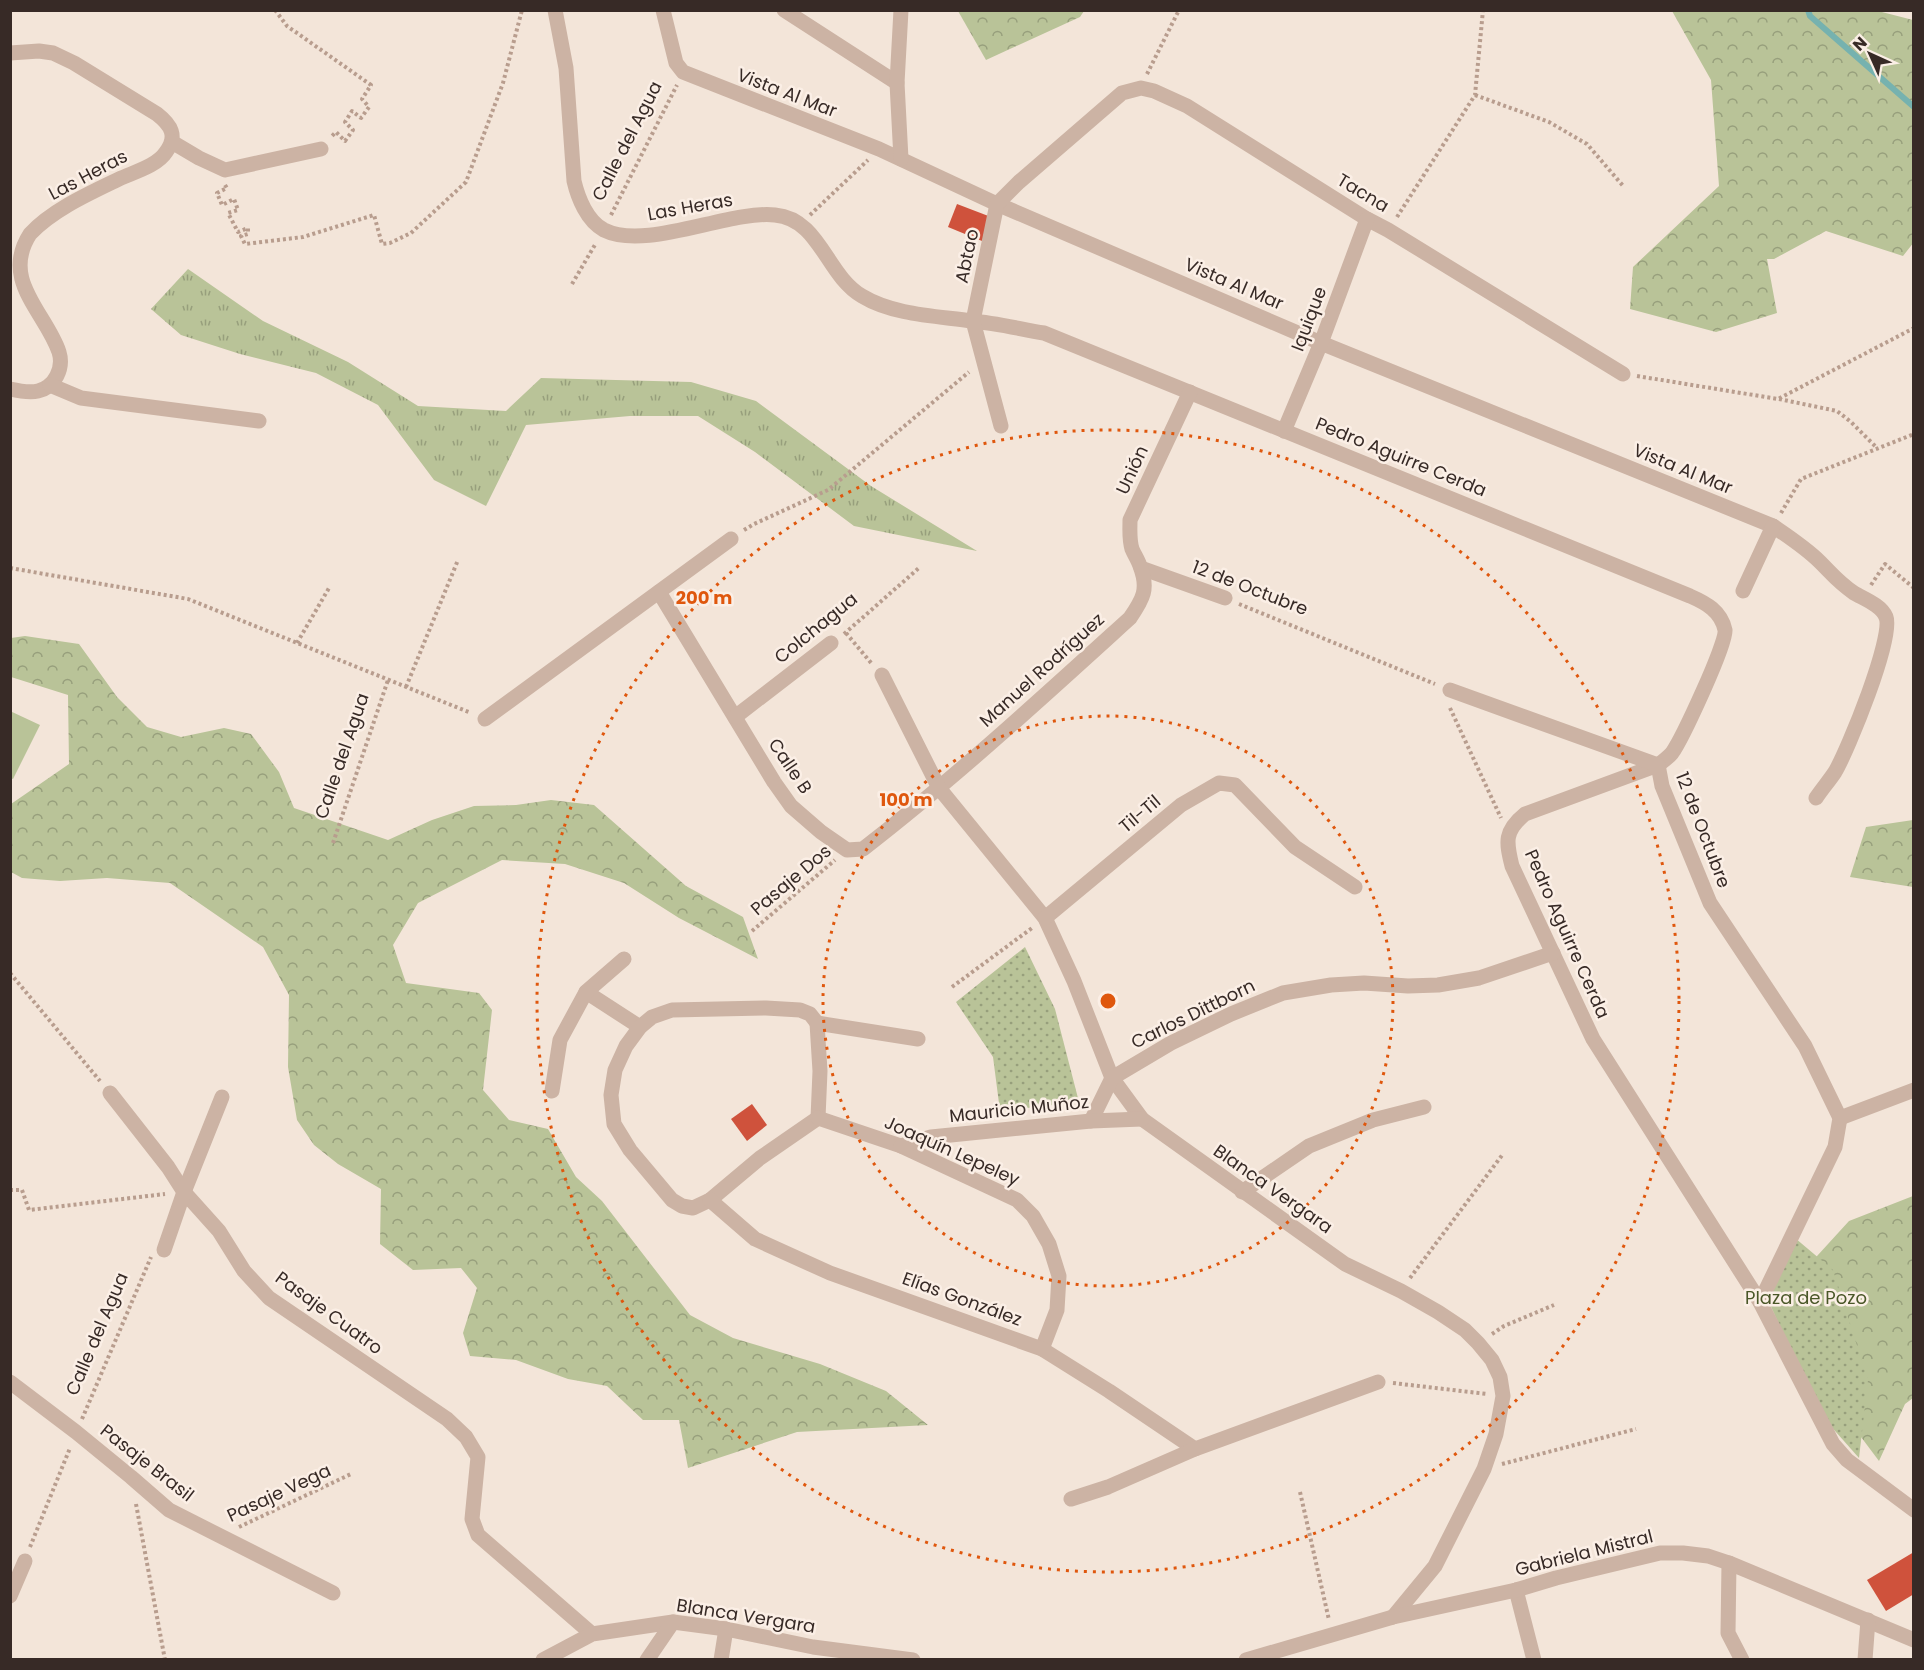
<svg xmlns="http://www.w3.org/2000/svg" width="1924" height="1670" viewBox="0 0 1924 1670" font-family="Poppins,sans-serif">
	<style>
		.grass { fill: url(#grass-tufts) }
		.forest { fill: url(#forest-crowns) }
		.park { fill: url(#park-dots) }
		.garden { fill: #b9c398 }
		.lines { fill: none; stroke-linecap: round; stroke-linejoin: round }
		.stream { stroke: #76b2af; stroke-width: 6 }
		.building { fill: #cf523c }
		.path { stroke: #b89d8e; stroke-width: 4; stroke-dasharray: 3 3; stroke-linecap: butt }
		.minor { stroke: #ccb3a4; stroke-width: 15 }
		.ring { fill: none; stroke: #df570d; stroke-width: 3; stroke-dasharray: 3 6 }
		.labels { text-anchor: middle; stroke-width: 5; stroke-linejoin: round; paint-order: stroke }
		.street-label { font-size: 18px; fill: #372a26; stroke: #fbefe6 }
		.park-label { font-size: 18px; fill: #4a5728; stroke: #fbefe6 }
		.centre { fill: #df570d; stroke: #fbefe6; stroke-width: 3 }
		.ring-label { font-size: 18px; text-anchor: middle; font-weight: bold; fill: #df570d; stroke: #fbefe6; stroke-width: 5; stroke-linejoin: round; paint-order: stroke }
	</style>
	<defs>
		<pattern id="grass-tufts" width="24" height="20" patternUnits="userSpaceOnUse" patternTransform="scale(1.5)"><rect width="24" height="20" fill="#b9c398"/><path d="M3 7l-1-3M5 7V3M7 7l1-3M15 17l-1-3M17 17v-4M19 17l1-3" fill="none" stroke="#979f7c"/></pattern>
		<pattern id="forest-crowns" width="20" height="18" patternUnits="userSpaceOnUse" patternTransform="scale(1.5)"><rect width="20" height="18" fill="#b9c398"/><path d="M2 6a3 3 0 1 1 6 0M12 15a3 3 0 1 1 6 0" fill="none" stroke="#979f7c"/></pattern>
		<pattern id="park-dots" width="8" height="8" patternUnits="userSpaceOnUse" patternTransform="scale(1.5)"><rect width="8" height="8" fill="#b9c398"/><path d="M2 2h.1M6 6h.1" fill="none" stroke="#979f7c" stroke-width="1.8" stroke-linecap="round"/></pattern>
	</defs>
	<rect width="100%" height="100%" fill="#f3e5d9"/>
	<polygon class="grass" points="188,269 263,321 348,362 418,406 506,411 541,378 691,382 756,401 871,486 977,551 854,526 755,452 698,416 630,416 526,425 486,506 434,480 378,405 316,373 240,354 181,335 151,309"/>
	<g class="forest">
		<polygon points="958,11 1084,11 1080,17 986,60"/>
		<polygon points="1878,11 1913,20 1914,242 1903,256 1826,231 1774,259 1767,259 1777,313 1716,332 1630,309 1633,267 1719,186 1711,80 1672,11"/>
		<polygon points="25,636 79,644 117,697 147,727 181,737 224,728 251,734 279,772 294,808 388,840 432,820 474,806 516,805 551,800 594,805 686,886 743,917 758,959 679,918 624,883 565,864 502,860 418,903 393,945 406,983 479,993 492,1010 483,1090 509,1120 548,1129 576,1177 602,1201 690,1315 733,1338 820,1364 886,1391 928,1425 797,1432 688,1468 679,1420 643,1420 607,1386 568,1379 516,1360 470,1356 463,1333 477,1288 461,1268 413,1270 380,1244 381,1189 338,1164 314,1145 297,1120 288,1067 289,995 263,947 170,883 107,878 60,881 22,878 11,872 11,804 69,764 68,695 11,677 11,638"/>
		<polygon points="1913,820 1913,887 1850,877 1866,827"/>
		<polygon points="1913,1196 1913,1398 1905,1404 1879,1461 1822,1385 1807,1267 1849,1221"/>
	</g>
	<g class="park">
		<polygon points="1025,947 1055,1009 1079,1102 1000,1111 993,1057 956,1002"/>
		<polygon points="1795,1238 1833,1270 1868,1380 1859,1458 1820,1414 1767,1298"/>
	</g>
	<polygon class="garden" points="10,711 40,725 13,779 10,778"/>
	<g class="lines">
		<polyline class="stream" points="1808,10 1810,16 1914,107"/>
	</g>
	<g class="building">
		<polygon points="957,204 991,217 982,241 948,227"/>
		<polygon points="752,1104 767,1125 747,1141 731,1119"/>
		<polygon points="1914,1552 1914,1594 1886,1611 1867,1580"/>
	</g>
	<g class="lines">
		<g class="path">
			<polyline points="275,10 287,26 371,85 362,99 369,107 361,118 352,111 345,122 353,130 345,141 336,132 331,137"/>
			<polyline points="1147,74 1179,10"/>
			<polyline points="1475,95 1549,122 1587,144 1624,187"/>
			<polyline points="225,185 227,188 217,193 222,205 234,199 238,210 228,213 238,232 248,228 248,234 241,236 245,244 303,237 374,215 382,244 390,243 411,233 466,182 503,83 522,10"/>
			<polyline points="611,215 677,85"/>
			<polyline points="810,215 868,160"/>
			<polyline points="1397,217 1475,95 1483,10"/>
			<polyline points="572,284 596,243"/>
			<polyline points="1637,376 1778,399 1914,328"/>
			<polyline points="1779,399 1837,411 1851,422 1877,448"/>
			<polyline points="1781,513 1801,479 1914,434"/>
			<polyline points="744,530 754,524 828,490 969,372"/>
			<polyline points="10,568 188,599 471,713"/>
			<polyline points="1871,585 1885,564 1914,588"/>
			<polyline points="1239,604 1435,684"/>
			<polyline points="846,633 872,664"/>
			<polyline points="844,634 920,567"/>
			<polyline points="297,643 329,588"/>
			<polyline points="406,687 458,560"/>
			<polyline points="1450,708 1501,818"/>
			<polyline points="333,843 388,680"/>
			<polyline points="752,931 835,860"/>
			<polyline points="10,973 100,1081"/>
			<polyline points="952,987 1032,928"/>
			<polyline points="10,1190 22,1190 29,1210 165,1194"/>
			<polyline points="1410,1278 1503,1154"/>
			<polyline points="1492,1334 1504,1326 1554,1305"/>
			<polyline points="1393,1383 1487,1394"/>
			<polyline points="82,1419 151,1257"/>
			<polyline points="1502,1464 1636,1429"/>
			<polyline points="1300,1492 1329,1620"/>
			<polyline points="136,1504 165,1660"/>
			<polyline points="239,1527 351,1474"/>
			<polyline points="30,1547 70,1448"/>
		</g>
		<g class="minor">
			<path d="M555 10 566 68 574 181C578 198 587 221 604 230 646 251 729 210 775 215 820 219 826 275 862 296 893 315 937 316 972 321 996 323 1020 329 1044 333L1690 596C1706 603 1721 611 1725 630 1727 643 1682 739 1672 753 1668 758 1663 761 1658 765L1525 814C1504 831 1506 842 1512 866L1593 1039 1760 1302 1833 1444 1847 1460 1914 1510"/>
			<path d="M663 10 676 63 683 72 879 149 997 204 1321 343 1773 526C1789 537 1806 548 1820 562 1833 575 1838 582 1854 593 1864 599 1881 605 1886 617 1894 637 1848 750 1835 772 1829 781 1822 789 1816 798"/>
			<polyline points="784,10 897,83"/>
			<polyline points="901,10 897,83 901,159"/>
			<path d="M10 53 39 51 53 53 74 63 157 114C171 125 178 136 166 152 157 166 134 172 119 179 90 193 52 210 30 234 0 280 46 313 59 352 64 368 55 387 38 391 29 393 19 391 10 389"/>
			<polyline points="172,142 199,158 225,170 321,149"/>
			<polyline points="50,385 81,398 259,421"/>
			<polyline points="1001,426 973,321 997,204 1019,182 1122,93 1141,88 1154,91 1187,106 1367,219 1388,230 1623,374"/>
			<polyline points="1284,431 1321,343 1367,219"/>
			<polyline points="1141,568 1225,598"/>
			<polyline points="1743,591 1773,526"/>
			<path d="M659 592 774 782 791 806 821 832 847 850 863 849C956 777 1043 697 1130 618 1143 599 1149 589 1140 566 1138 560 1134 554 1132 549 1129 539 1130 530 1130 520L1190 392"/>
			<polyline points="882,675 939,788 1045,918 1074,981 1112,1078 1142,1119 1345,1264 1401,1291 1438,1312 1465,1330 1478,1343 1492,1360 1500,1377 1503,1396 1496,1434 1484,1469 1435,1566 1393,1617"/>
			<polyline points="1450,690 1658,765 1662,786 1710,903 1805,1046 1840,1118 1835,1147 1760,1302"/>
			<polyline points="735,717 831,643"/>
			<polyline points="485,719 731,539"/>
			<polyline points="1045,918 1181,805 1219,783 1235,785 1295,847 1355,887"/>
			<polyline points="586,992 640,1027"/>
			<polyline points="817,1023 820,1071 818,1118"/>
			<polyline points="552,1091 560,1040 586,992 624,959"/>
			<polyline points="110,1093 168,1167 184,1192 219,1231 244,1271 269,1298 447,1419 466,1437 478,1457 472,1519 478,1535 592,1634"/>
			<polyline points="818,1118 760,1158 710,1200 693,1208 682,1206 672,1200 630,1150 614,1124 611,1095 615,1070 626,1046 640,1027 652,1017 672,1010 766,1008 800,1010 810,1014 817,1023 918,1039"/>
			<polyline points="818,1118 901,1146 1017,1200 1033,1216 1049,1244 1059,1276 1057,1310 1042,1349"/>
			<polyline points="1840,1118 1914,1090"/>
			<polyline points="1091,1121 1112,1078 1171,1043 1231,1014 1283,993 1331,985 1364,983 1408,986 1438,985 1479,978 1553,953"/>
			<polyline points="901,1146 931,1137 1091,1121 1142,1119"/>
			<polyline points="1242,1192 1309,1146 1373,1120 1424,1107"/>
			<polyline points="710,1200 755,1239 830,1273 1042,1349 1109,1391 1195,1449"/>
			<polyline points="164,1250 184,1192 222,1097"/>
			<polyline points="10,1382 76,1432 131,1477 169,1510 333,1593"/>
			<polyline points="1071,1499 1108,1487 1195,1449 1378,1382"/>
			<polyline points="1729,1563 1728,1633 1742,1660"/>
			<polyline points="1516,1590 1534,1660"/>
			<polyline points="10,1596 25,1561"/>
			<polyline points="543,1660 592,1634 673,1622 726,1629 813,1647 913,1660"/>
			<polyline points="647,1660 673,1622"/>
			<polyline points="721,1660 726,1629"/>
			<polyline points="1246,1660 1393,1617 1516,1590 1556,1578 1660,1553 1683,1553 1708,1556 1729,1563 1914,1640"/>
			<polyline points="1865,1660 1868,1620"/>
		</g>
	</g>
	<g class="ring">
		<circle cx="1108" cy="1001" r="285"/>
		<circle cx="1108" cy="1001" r="571"/>
	</g>
	<g class="labels">
		<g class="street-label">
			<text transform="translate(787 93) rotate(21)" y="6">Vista Al Mar</text>
			<text transform="translate(627 141) rotate(-63)" y="6">Calle del Agua</text>
			<text transform="translate(88 175) rotate(-28)" y="6">Las Heras</text>
			<text transform="translate(1363 193) rotate(31)" y="6">Tacna</text>
			<text transform="translate(690 207) rotate(-10)" y="6">Las Heras</text>
			<text transform="translate(967 256) rotate(-78)" y="6">Abtao</text>
			<text transform="translate(1234 284) rotate(23)" y="6">Vista Al Mar</text>
			<text transform="translate(1309 319) rotate(-69)" y="6">Iquique</text>
			<text transform="translate(1401 457) rotate(22)" y="6">Pedro Aguirre Cerda</text>
			<text transform="translate(1683 469) rotate(22)" y="6">Vista Al Mar</text>
			<text transform="translate(1132 470) rotate(-65)" y="6">Unión</text>
			<text transform="translate(1250 588) rotate(21)" y="6">12 de Octubre</text>
			<text transform="translate(816 628) rotate(-39)" y="6">Colchagua</text>
			<text transform="translate(1042 670) rotate(-42)" y="6">Manuel Rodríguez</text>
			<text transform="translate(342 756) rotate(-71)" y="6">Calle del Agua</text>
			<text transform="translate(790 766) rotate(56)" y="6">Calle B</text>
			<text transform="translate(1140 814) rotate(-40)" y="6">Til-Til</text>
			<text transform="translate(1703 830) rotate(69)" y="6">12 de Octubre</text>
			<text transform="translate(791 880) rotate(-40)" y="6">Pasaje Dos</text>
			<text transform="translate(1567 934) rotate(66)" y="6">Pedro Aguirre Cerda</text>
			<text transform="translate(1193 1014) rotate(-26)" y="6">Carlos Dittborn</text>
			<text transform="translate(1019 1109) rotate(-6)" y="6">Mauricio Muñoz</text>
			<text transform="translate(952 1151) rotate(24)" y="6">Joaquín Lepeley</text>
			<text transform="translate(1273 1189) rotate(35)" y="6">Blanca Vergara</text>
			<text transform="translate(962 1299) rotate(20)" y="6">Elías González</text>
			<text transform="translate(329 1313) rotate(36)" y="6">Pasaje Cuatro</text>
			<text transform="translate(97 1334) rotate(-67)" y="6">Calle del Agua</text>
			<text transform="translate(147 1463) rotate(38)" y="6">Pasaje Brasil</text>
			<text transform="translate(279 1493) rotate(-25)" y="6">Pasaje Vega</text>
			<text transform="translate(1584 1553) rotate(-14)" y="6">Gabriela Mistral</text>
			<text transform="translate(746 1616) rotate(9)" y="6">Blanca Vergara</text>
		</g>
		<g class="park-label">
			<text x="1806" y="1304">Plaza de Pozo</text>
		</g>
	</g>
	<circle cx="1108" cy="1001" r="9" class="centre"/>
	<g class="ring-label">
		<text x="704" y="604">200 m</text>
		<text x="906" y="806">100 m</text>
	</g>
	<rect width="1924" height="1670" fill="none" stroke="#372a26" stroke-width="24"/>
	<g transform="translate(1870 54) rotate(315)" stroke="#fbefe6" stroke-width="4.5" paint-order="stroke">
	<path d="M0-4.5L10 22L0 15L-10 22Z" fill="#372a26"/>
	<text y="-9" font-size="16" font-weight="bold" text-anchor="middle" fill="#372a26">N</text>
	</g>
</svg>
